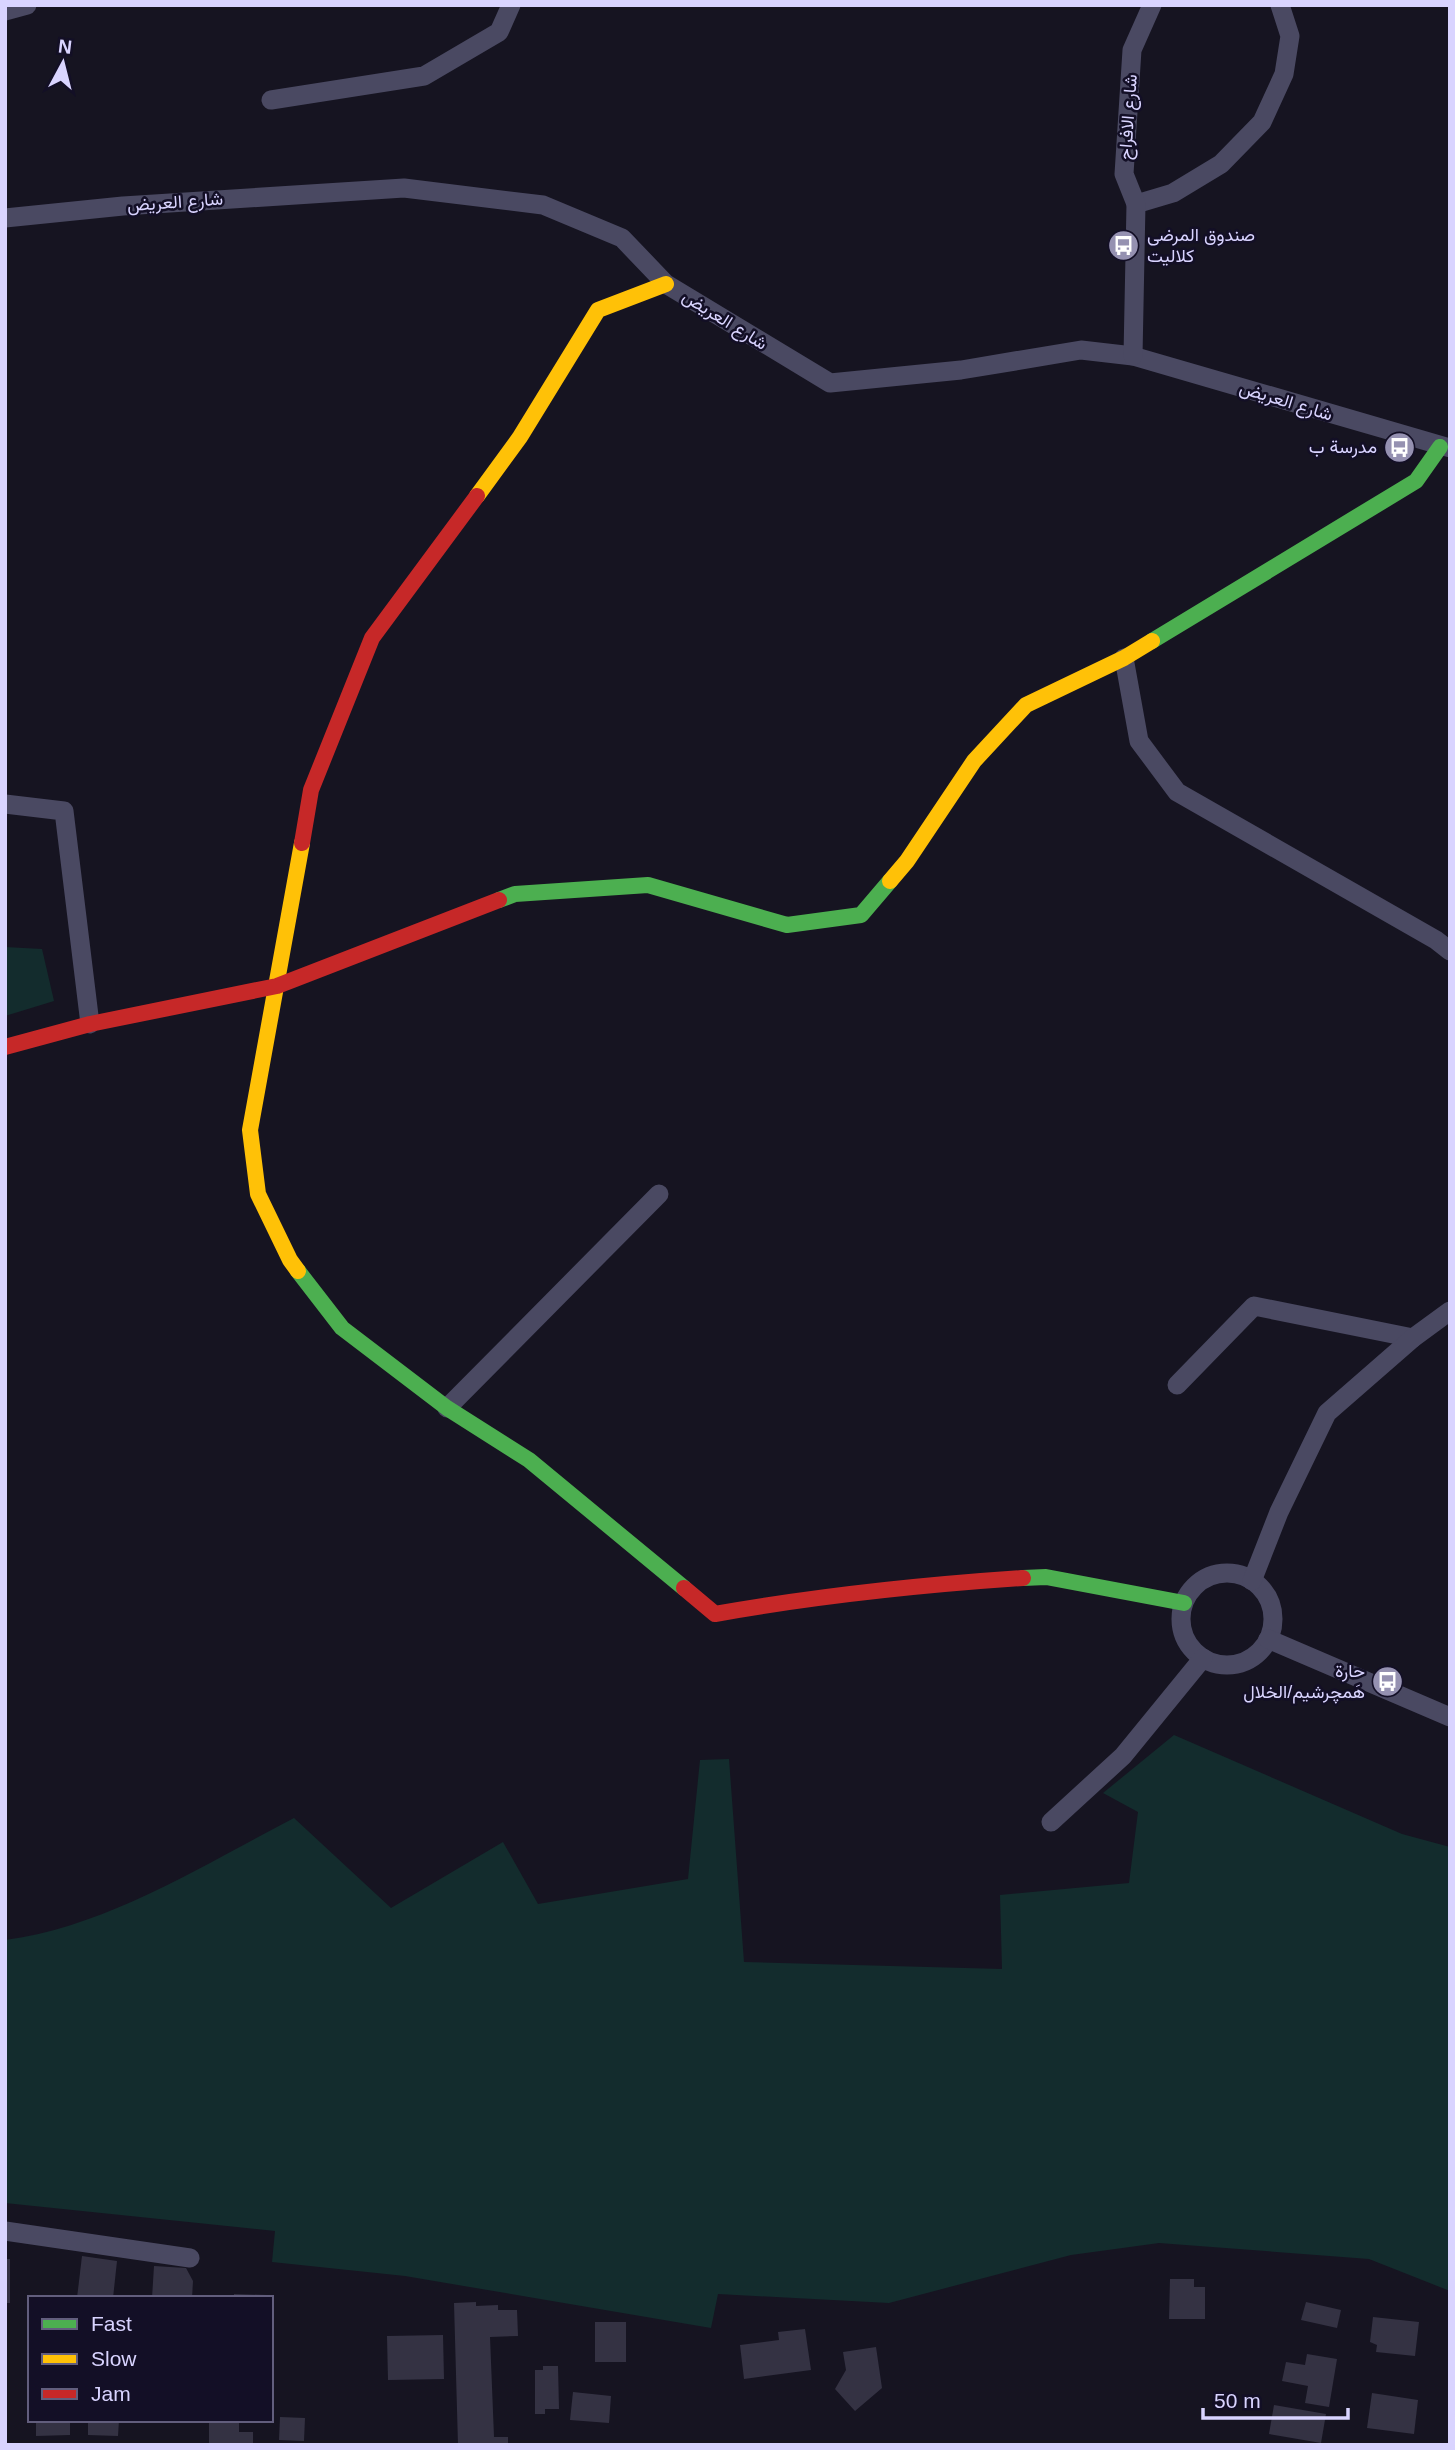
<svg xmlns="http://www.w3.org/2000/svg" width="1455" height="2450" viewBox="0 0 1455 2450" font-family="Arial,Vazirmatn,sans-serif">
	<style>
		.green { fill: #132c2d }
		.building { fill: #343243 }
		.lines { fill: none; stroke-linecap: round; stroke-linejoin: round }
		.street { stroke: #4a4962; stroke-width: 19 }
		.fast { stroke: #4caf50; stroke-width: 16 }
		.slow { stroke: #ffc107; stroke-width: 16 }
		.jam { stroke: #c62828; stroke-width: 16 }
		.labels { text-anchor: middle; stroke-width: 5; stroke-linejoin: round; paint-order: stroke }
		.street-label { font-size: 18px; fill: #d9d4ff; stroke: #130f26 }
		.poi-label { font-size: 18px; fill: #d9d4ff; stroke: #130f26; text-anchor: end }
	</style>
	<rect width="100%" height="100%" fill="#161421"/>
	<g class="green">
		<polygon points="5,947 42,949 54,1001 5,1016"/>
		<path d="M1174 1735 1402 1834 1450 1847V2291L1369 2259 1159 2243 1071 2255 889 2303 718 2294 711 2328 405 2276 272 2262 275 2231 5 2203V1940C106 1927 205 1864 294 1818L391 1908 503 1842 538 1904 688 1879 700 1760 729 1759 744 1962 1002 1969 1000 1895 1129 1883 1138 1812 1103 1793Z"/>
	</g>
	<g class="building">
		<polygon points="82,2256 117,2261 113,2298 77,2298"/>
		<rect x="5" y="2259" width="5" height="44"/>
		<polygon points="154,2266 186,2268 193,2281 192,2298 152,2298"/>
		<polygon points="1170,2279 1194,2279 1194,2287 1205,2287 1205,2319 1169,2319"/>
		<polygon points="234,2294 267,2295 267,2298 234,2298"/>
		<polygon points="476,2302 476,2306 498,2305 498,2310 517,2310 518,2336 490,2337 494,2437 508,2437 508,2445 458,2445 454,2303"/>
		<polygon points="1306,2302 1341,2310 1337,2328 1301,2320"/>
		<polygon points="1373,2317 1419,2322 1415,2356 1376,2352 1377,2345 1370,2342"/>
		<rect x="595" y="2322" width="31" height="40"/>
		<polygon points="805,2329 811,2370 744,2379 740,2345 779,2340 778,2332"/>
		<polygon points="443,2335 444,2379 388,2380 387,2336"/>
		<polygon points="876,2347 882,2388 855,2411 835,2389 846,2370 843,2352"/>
		<polygon points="1307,2354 1337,2359 1329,2407 1305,2403 1308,2386 1282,2381 1286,2362 1305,2365"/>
		<polygon points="543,2366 558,2366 559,2409 545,2409 545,2414 535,2414 535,2370 543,2370"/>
		<polygon points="573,2392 611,2396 609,2423 570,2420"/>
		<polygon points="1372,2393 1418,2400 1414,2434 1367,2428"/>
		<polygon points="1274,2405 1326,2414 1321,2443 1269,2434"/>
		<polygon points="280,2417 305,2418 304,2441 279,2440"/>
		<polygon points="36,2420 70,2420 70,2435 36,2436"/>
		<polygon points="88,2420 119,2420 118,2436 88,2435"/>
		<polygon points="209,2420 239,2420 239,2432 253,2432 253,2445 209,2445"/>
	</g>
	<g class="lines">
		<g class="street">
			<polyline points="5,11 27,5"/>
			<polyline points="271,100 424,76 499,32 511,5"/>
			<polyline points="1136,204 1173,193 1221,164 1262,122 1284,74 1290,36 1280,5"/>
			<polyline points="5,218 123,206 404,188 543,205 622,238 666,284 830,383 961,370 1081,350 1133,356 1450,448"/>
			<polyline points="1133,356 1136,204 1124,174 1132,50 1152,5"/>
			<polyline points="1124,658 1139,741 1177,792 1436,940 1450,951"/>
			<polyline points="5,804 64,811 90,1024"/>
			<polyline points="1177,1385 1254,1306 1413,1338"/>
			<polyline points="447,1408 659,1194"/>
			<circle cx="1227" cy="1619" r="46"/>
			<polyline points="1252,1581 1279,1512 1327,1413 1413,1338 1450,1311"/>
			<polyline points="1268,1639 1450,1717"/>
			<polyline points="1051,1822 1123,1756 1203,1658"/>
			<polyline points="5,2231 190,2258"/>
		</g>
		<g class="fast">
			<polyline points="1152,641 1416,481 1440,447"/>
			<polyline points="499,900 515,894 648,885 787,925 861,915 890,881"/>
			<polyline points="298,1271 342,1328 447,1408 529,1460 684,1588"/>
			<polyline points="1023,1578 1046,1577 1184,1603"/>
		</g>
		<g class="slow">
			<polyline points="477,496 520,437 598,310 666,284"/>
			<polyline points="890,881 907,861 974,761 1026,705 1124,658 1152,641"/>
			<polyline points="298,1271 290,1260 258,1194 250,1130 302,843"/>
		</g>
		<g class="jam">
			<polyline points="302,843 311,790 372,638 477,496"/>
			<polyline points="5,1047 90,1024 277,986 499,900"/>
			<path d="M684 1588 715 1614C817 1596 919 1585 1023 1578"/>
		</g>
	</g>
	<defs>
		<symbol id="bus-disc" viewBox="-11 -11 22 22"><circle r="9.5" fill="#9591b1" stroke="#130f26"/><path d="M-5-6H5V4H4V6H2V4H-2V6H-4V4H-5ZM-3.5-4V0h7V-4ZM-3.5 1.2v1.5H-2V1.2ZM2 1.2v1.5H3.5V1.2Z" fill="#fff"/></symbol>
	</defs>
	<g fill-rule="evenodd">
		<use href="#bus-disc" x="1106" y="228" width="35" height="35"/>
		<use href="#bus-disc" x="1382" y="430" width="35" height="35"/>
		<use href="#bus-disc" x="1370" y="1664" width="35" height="35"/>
	</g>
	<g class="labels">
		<g class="street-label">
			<text transform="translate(1128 117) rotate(-86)" y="6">شارع الافراح</text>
			<text transform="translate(175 202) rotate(-4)" y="6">شارع العريض</text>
			<text transform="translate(725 320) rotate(32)" y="6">شارع العريض</text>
			<text transform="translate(1286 401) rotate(17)" y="6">شارع العريض</text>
		</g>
		<g class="poi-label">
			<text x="1147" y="241" text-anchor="start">صندوق المرضى<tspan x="1147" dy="21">كلاليت</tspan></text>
			<text x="1377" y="453">مدرسة ب</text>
			<text x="1365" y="1677">حارة<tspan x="1365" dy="21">هَمچرشيم/الخلال</tspan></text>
		</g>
	</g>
	<rect width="1455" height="2450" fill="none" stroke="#d9d4ff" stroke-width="14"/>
	<rect x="28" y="2296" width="245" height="126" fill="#130f26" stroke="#625e7d" stroke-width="2"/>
	<rect x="42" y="2319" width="35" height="10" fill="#4caf50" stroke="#625e7d" stroke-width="2"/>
	<text x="91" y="2331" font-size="21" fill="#d9d4ff">Fast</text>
	<rect x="42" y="2354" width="35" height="10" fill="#ffc107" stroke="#625e7d" stroke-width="2"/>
	<text x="91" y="2366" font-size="21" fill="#d9d4ff">Slow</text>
	<rect x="42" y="2389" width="35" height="10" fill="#c62828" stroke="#625e7d" stroke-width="2"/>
	<text x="91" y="2401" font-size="21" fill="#d9d4ff">Jam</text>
	<g transform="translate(63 63) rotate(7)" stroke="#130f26" stroke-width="5" paint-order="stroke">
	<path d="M0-5L12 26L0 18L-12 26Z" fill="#d9d4ff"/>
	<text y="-10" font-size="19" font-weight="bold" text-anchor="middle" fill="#d9d4ff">N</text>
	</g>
	<path d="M1203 2408v10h145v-10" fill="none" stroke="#d9d4ff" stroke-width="3.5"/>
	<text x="1214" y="2408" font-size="21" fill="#d9d4ff" stroke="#130f26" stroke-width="5" paint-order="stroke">50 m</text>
</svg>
